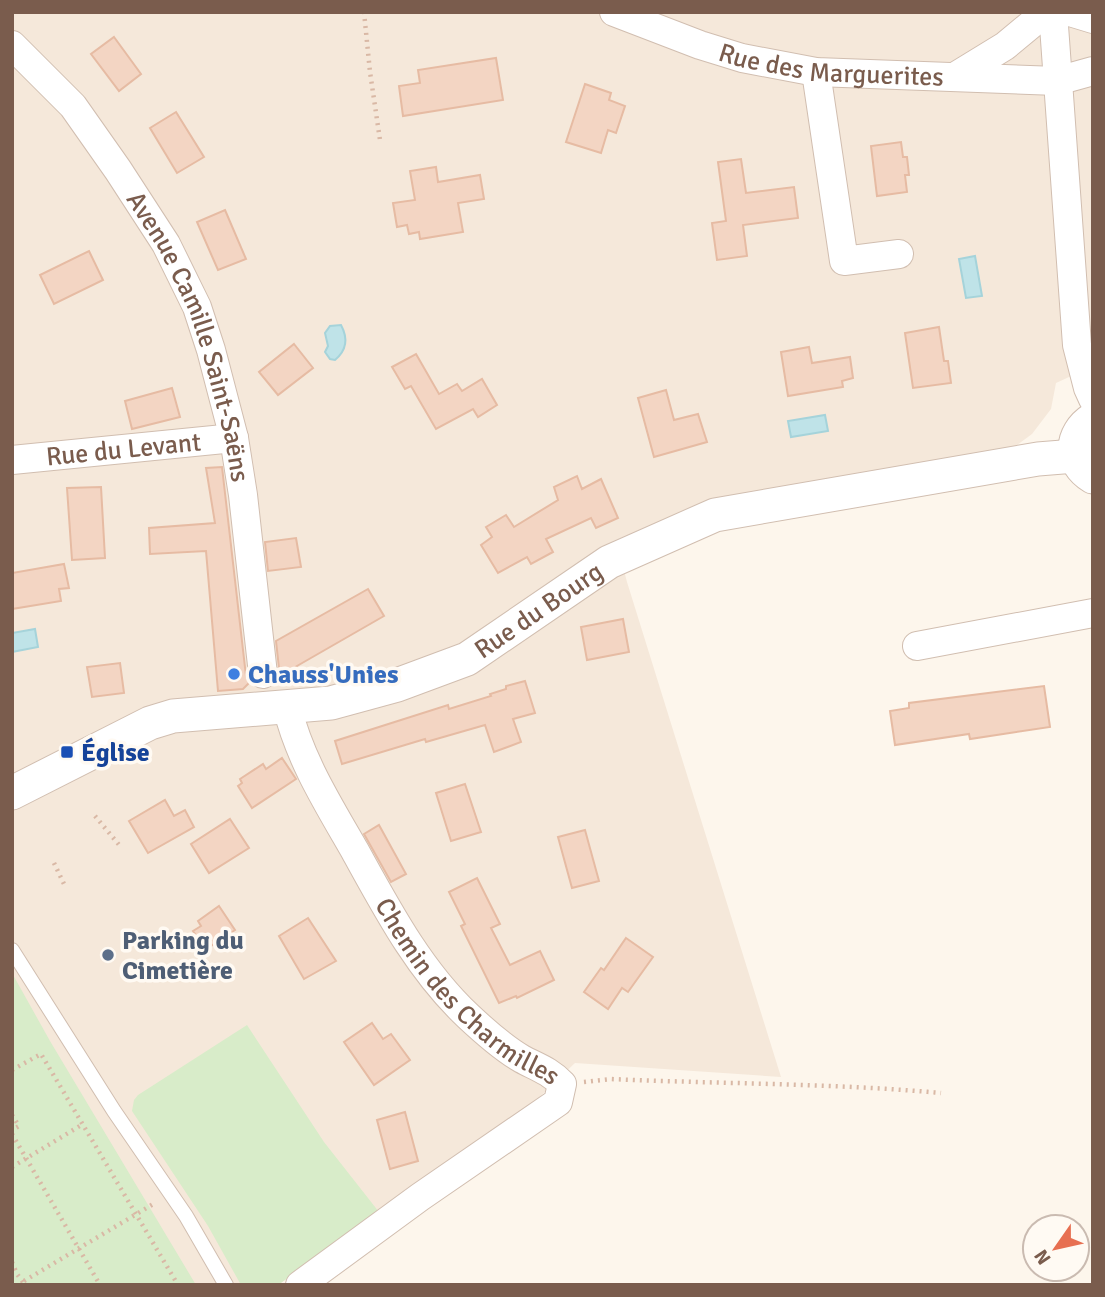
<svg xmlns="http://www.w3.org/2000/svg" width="1105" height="1297" viewBox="0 0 1105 1297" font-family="Signika,sans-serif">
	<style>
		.residential { fill: #f5e8da }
		.green { fill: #d8ecc9 }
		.water { fill: #bfe3e8; stroke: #a5d3da; stroke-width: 2 }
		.building { fill: #f3d5c3; stroke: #e6bba3; stroke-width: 2 }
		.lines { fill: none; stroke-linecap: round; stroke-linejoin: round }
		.service-casing { stroke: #d1beb0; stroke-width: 16 }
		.minor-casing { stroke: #d1beb0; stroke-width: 30 }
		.tertiary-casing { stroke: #d1beb0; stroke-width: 35 }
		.path { stroke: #d9b8a5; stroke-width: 4.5; stroke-dasharray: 2 5; stroke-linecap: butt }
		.service { stroke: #fff; stroke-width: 14 }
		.minor { stroke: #fff; stroke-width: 28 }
		.tertiary { stroke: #fff; stroke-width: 33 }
		.shop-dot { fill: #3f7fe0; stroke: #fffaf3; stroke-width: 2.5 }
		.transit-dot { fill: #1a4fb4; stroke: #fffaf3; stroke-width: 2.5 }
		.service-dot { fill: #5c6f8a; stroke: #fffaf3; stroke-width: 2.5 }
		.labels { text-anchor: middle; stroke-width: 7; stroke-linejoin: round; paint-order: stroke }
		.street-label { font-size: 26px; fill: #7a5c4d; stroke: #fffaf3 }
		.shop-label { font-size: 26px; font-weight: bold; fill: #366cbe; stroke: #fffaf3; text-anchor: start }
		.transit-label { font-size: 26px; font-weight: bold; fill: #164399; stroke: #fffaf3; text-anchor: start }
		.service-label { font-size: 26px; font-weight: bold; fill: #4e5e75; stroke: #fffaf3; text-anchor: start }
	</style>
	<rect width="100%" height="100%" fill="#fdf6ec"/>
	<polygon class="residential" points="12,12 1093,12 1093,366 1056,383 1051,409 1032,434 1013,448 699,505 616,540 627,582 781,1077 575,1063 531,1105 278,1285 12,1285"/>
	<g class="green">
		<polygon points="12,973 50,1041 196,1285 12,1285"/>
		<polygon points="247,1025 324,1142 379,1212 278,1285 241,1285 208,1226 132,1111 134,1100 138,1095"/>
	</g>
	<g class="water">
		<polygon points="975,256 982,296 966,298 959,259"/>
		<path d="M341 325C348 338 347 350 335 360L330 359 325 352 328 346 325 333 330 326Z"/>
		<polygon points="825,415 828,431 791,437 788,421"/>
		<polygon points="35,629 38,647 12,652 12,633"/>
	</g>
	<g class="building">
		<polygon points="114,37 141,74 119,91 91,54"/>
		<polygon points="496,58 503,100 403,116 399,86 420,83 418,70"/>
		<polygon points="585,84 611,93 609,100 625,106 616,133 608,130 601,153 566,142"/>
		<polygon points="176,112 204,157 177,173 150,128"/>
		<polygon points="901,142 903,157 907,157 909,175 905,175 907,192 877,196 871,146"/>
		<polygon points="741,159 746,193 794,187 798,218 743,225 747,256 717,260 712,223 726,221 718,162"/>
		<polygon points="436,167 438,182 480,175 484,199 458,203 463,232 420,239 419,232 409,234 407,225 397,227 393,203 415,200 410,171"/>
		<polygon points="225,210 246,259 218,270 197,222"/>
		<polygon points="89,251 103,280 54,304 40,275"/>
		<polygon points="939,327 944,361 948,361 951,383 913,388 905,333"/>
		<polygon points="294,344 313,368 278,395 259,372"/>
		<polygon points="809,347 812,363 850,357 853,378 842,381 843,387 788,396 781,352"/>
		<polygon points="416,354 439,394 457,384 462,391 482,379 497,405 478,417 473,409 436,429 411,386 405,389 392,367"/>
		<polygon points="172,388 180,417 132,429 125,401"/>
		<polygon points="666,390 674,420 698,414 707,442 654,457 638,398"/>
		<polygon points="222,467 246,676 249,683 243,689 218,691 206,551 150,554 149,528 215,523 206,468"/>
		<polygon points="577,476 582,489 601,479 618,518 596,528 591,518 546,539 553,552 531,564 527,557 498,573 481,545 492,537 486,527 506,515 514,527 558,500 554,487"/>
		<polygon points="101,487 105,558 72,560 67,488"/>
		<polygon points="296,538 301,567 268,571 265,542"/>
		<polygon points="64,564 69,588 59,589 61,601 12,609 12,573"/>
		<polygon points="368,589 384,616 283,674 279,668 276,641"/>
		<polygon points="623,619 629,652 587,660 581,627"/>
		<polygon points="120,663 124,693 92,697 87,667"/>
		<polygon points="525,681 535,713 513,719 521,742 494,752 485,725 426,742 425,739 342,764 335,741 448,705 449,709 491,696 490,694 506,689 506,686"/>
		<polygon points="1044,686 1050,727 970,739 969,734 895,745 890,711 909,708 909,703"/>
		<polygon points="282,758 296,779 252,808 238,786 242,783 240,779 263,764 266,769"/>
		<polygon points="465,784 481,832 451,841 436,793"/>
		<polygon points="165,800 174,816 185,810 194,827 148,853 129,821"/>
		<polygon points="230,819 249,848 209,873 191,844"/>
		<polygon points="379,825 406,874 391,882 364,834"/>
		<polygon points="585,830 599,881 572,888 558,837"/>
		<polygon points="477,878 500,924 491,928 510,965 540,951 554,980 517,998 516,996 499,1003 461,926 465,924 449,892"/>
		<polygon points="219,906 235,930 205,950 193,931 201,926 198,921"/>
		<polygon points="308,918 336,961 304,979 279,936"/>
		<polygon points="626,938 653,957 628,992 622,988 608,1009 584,992 601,968 604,970"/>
		<polygon points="372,1023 383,1039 391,1034 410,1060 374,1085 344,1042"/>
		<polygon points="405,1112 418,1161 390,1169 377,1120"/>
	</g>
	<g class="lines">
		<defs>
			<polyline id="service" points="12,950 114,1111 186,1216 226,1285"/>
			<g id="minor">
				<path id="s1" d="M614 12 700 45 742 58 816 72 1057 81 1093 71"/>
				<polyline points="1053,12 1077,345 1088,388 1093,399"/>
				<polyline points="1070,12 1093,19"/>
				<path id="s2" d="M12 45 73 106 118 170 166 244 197 307 211 350 234 438 243 495 263 674"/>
				<polyline points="816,72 844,261 899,254"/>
				<polyline points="956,76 1005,46 1046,12"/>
				<path id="s3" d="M12 460 234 438"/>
				<polyline points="917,646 1093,613"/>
				<path id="s4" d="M287 707C300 760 328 804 355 851 387 909 419 970 468 1016 484 1031 503 1048 522 1059 537 1067 550 1071 562 1084L558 1102 420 1197 300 1285"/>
			</g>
			<g id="tertiary">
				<path d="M1093 419C1070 434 1068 462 1093 477"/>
				<path id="s5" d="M12 793 150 723 173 716 331 703 397 685 467 659 609 562 715 515 1038 459 1075 456"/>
			</g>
		</defs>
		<use href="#service" class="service-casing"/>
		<use href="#minor" class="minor-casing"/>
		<use href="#tertiary" class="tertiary-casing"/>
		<g class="path">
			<polyline points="364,12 370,72 380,140"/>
			<polyline points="95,816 120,846"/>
			<polyline points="54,863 64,884"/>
			<polyline points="12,1070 41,1054 178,1285"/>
			<path d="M584 1082 611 1079C721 1084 831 1083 941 1093"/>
			<polyline points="12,1115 19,1126 12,1130"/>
			<polyline points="12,1134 100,1285"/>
			<polyline points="12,1167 83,1124"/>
			<polyline points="12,1262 17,1274 25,1285"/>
			<polyline points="24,1281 155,1203"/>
		</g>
		<use href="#service" class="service"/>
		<use href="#minor" class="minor"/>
		<use href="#tertiary" class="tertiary"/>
	</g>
	<circle class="shop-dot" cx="234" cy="674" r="7"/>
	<rect class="transit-dot" x="60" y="745" width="14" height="14" rx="3.5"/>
	<circle class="service-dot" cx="108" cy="955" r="7"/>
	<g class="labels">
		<g class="street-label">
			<text dy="9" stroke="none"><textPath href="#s1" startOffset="226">Rue des Marguerites</textPath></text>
			<text dy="9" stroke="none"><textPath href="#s2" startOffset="348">Avenue Camille Saint-Saëns</textPath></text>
			<text dy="9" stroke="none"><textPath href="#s3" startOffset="112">Rue du Levant</textPath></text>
			<text dy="9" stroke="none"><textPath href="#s5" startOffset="567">Rue du Bourg</textPath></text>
			<text dy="9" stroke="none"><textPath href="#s4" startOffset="343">Chemin des Charmilles</textPath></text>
		</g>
		<g class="shop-label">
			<text x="248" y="683">Chauss'Unies</text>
		</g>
		<g class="transit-label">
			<text x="81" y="761">Église</text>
		</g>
		<g class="service-label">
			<text x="122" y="949">Parking du<tspan x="122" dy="30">Cimetière</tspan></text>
		</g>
	</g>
	<rect width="1105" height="1297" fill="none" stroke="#7a5c4d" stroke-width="28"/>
	<g transform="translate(1056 1248) rotate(236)"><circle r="33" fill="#fffaf3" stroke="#cabbb1" stroke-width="2"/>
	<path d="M0-5L12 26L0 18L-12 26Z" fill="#e76f51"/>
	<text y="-10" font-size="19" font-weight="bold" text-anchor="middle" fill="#7a5c4d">N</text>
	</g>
</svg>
